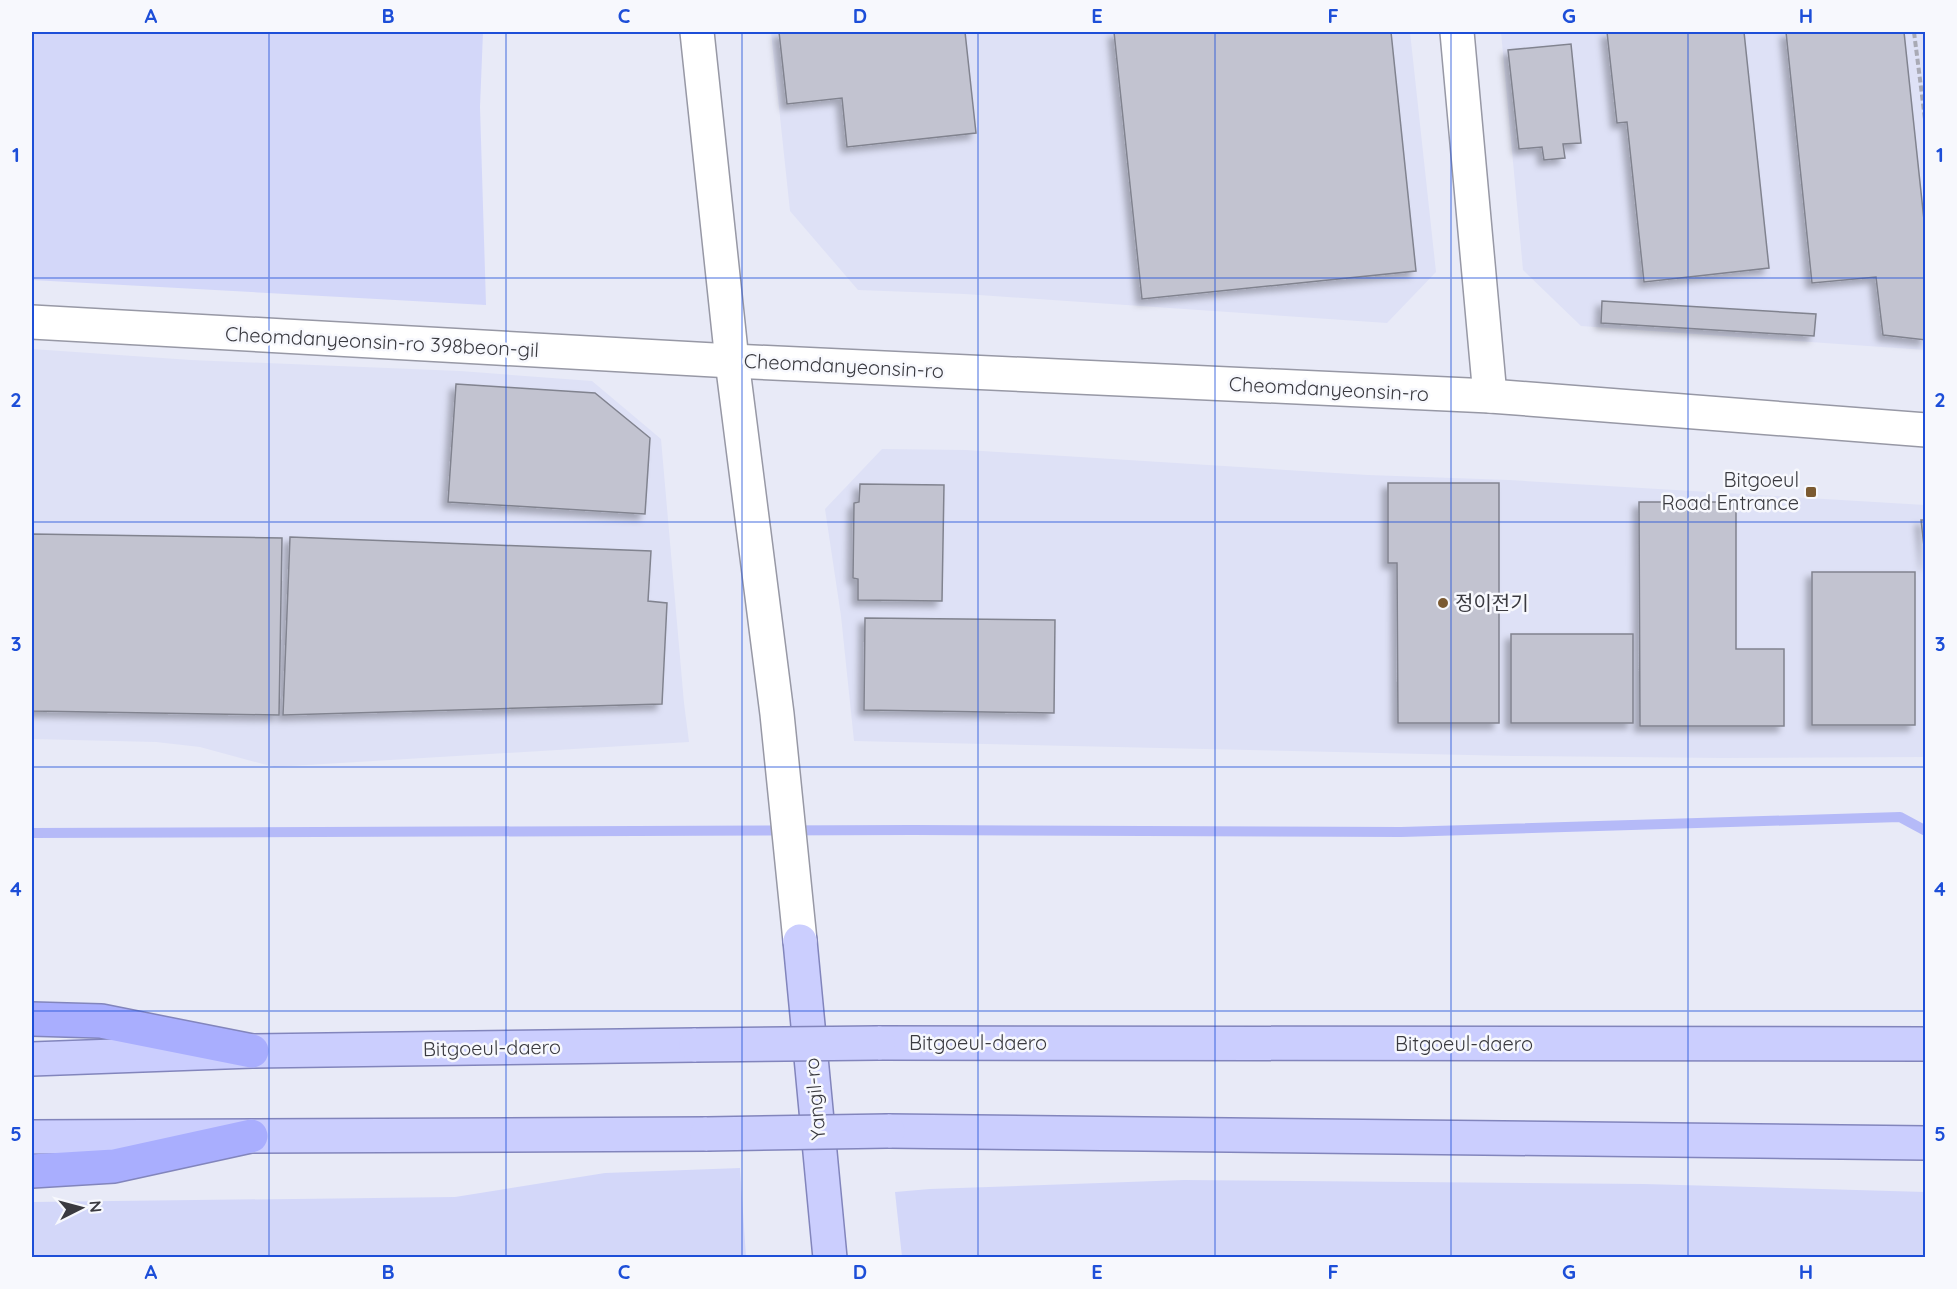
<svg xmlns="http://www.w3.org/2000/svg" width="1957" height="1289" viewBox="0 0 1957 1289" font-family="Quicksand,'Noto Sans KR',sans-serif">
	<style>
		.built { fill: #dee1f6 }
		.green { fill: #d3d7f9 }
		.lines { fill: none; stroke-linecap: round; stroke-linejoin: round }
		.stream { stroke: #b5baf8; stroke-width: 10 }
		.building { fill: #c2c3d0; stroke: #81838f; stroke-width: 1.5; filter: url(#shadow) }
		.minor-casing { stroke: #9798a5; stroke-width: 36 }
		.major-casing { stroke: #8285bc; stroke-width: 36 }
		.highway-casing { stroke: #8285bc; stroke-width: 36 }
		.path { stroke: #a9aab5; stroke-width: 4; stroke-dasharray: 6 3; stroke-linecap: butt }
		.minor { stroke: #fff; stroke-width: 33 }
		.major { stroke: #cbcefe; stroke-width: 33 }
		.highway { stroke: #a9aefe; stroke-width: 33 }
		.major-bridge-casing { stroke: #8285bc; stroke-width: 36; stroke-linecap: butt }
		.major-bridge { stroke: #cbcefe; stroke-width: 33 }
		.grid { fill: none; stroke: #1d4ed8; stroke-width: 1.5; stroke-opacity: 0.55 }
		.poi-dot { fill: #7b5a31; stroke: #f7f8fd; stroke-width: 2 }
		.labels { text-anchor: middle; stroke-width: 5; stroke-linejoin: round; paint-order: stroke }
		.street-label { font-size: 20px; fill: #3a3a40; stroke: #f7f8fd }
		.poi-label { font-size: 20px; fill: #3a3a40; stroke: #f7f8fd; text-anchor: end }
		.neatline { fill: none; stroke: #1d4ed8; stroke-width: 2 }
		.grid-label { font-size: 20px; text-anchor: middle; font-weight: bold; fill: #1d4ed8 }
	</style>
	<defs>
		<filter id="shadow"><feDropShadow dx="-5.5" dy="5.5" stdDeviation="3" flood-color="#0004"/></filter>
	</defs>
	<rect width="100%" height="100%" fill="#e8eaf7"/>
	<g class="built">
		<polygon points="771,32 1410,32 1436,272 1387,323 965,294 858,290 790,211"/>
		<polygon points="1501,32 1925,32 1925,350 1581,326 1523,270"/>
		<polygon points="32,349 191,360 460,371 592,381 661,439 684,703 689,742 274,767 200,747 156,742 32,739"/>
		<polygon points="882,449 966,450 1368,475 1509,480 1925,505 1925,757 1723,758 1513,756 854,741 841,616 825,509"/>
	</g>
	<g class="green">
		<polygon points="32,32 483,32 480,107 486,305 32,280"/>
		<polygon points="740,1168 746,1257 32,1257 32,1202 455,1197 605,1173"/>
		<polygon points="1184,1180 1644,1184 1925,1192 1925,1257 902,1257 895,1192 930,1189"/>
	</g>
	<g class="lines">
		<polyline class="stream" points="32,833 913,830 1401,832 1900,817 1926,831"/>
	</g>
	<g class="building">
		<polygon points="779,32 965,32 976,133 847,147 842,98 787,104"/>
		<polygon points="1114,32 1391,32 1416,271 1142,299"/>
		<polygon points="1607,32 1744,32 1769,268 1644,282 1627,122 1617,123"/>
		<polygon points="1786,32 1904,32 1926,239 1926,340 1883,335 1876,277 1812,283"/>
		<polygon points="1571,44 1581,143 1563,144 1565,158 1544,160 1542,147 1519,149 1508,50"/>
		<polygon points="1602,301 1816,314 1814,336 1601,323"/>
		<polygon points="456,384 595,393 650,438 645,514 448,502"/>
		<polygon points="1388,483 1499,483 1499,723 1398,723 1397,563 1388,563"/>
		<polygon points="860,484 944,485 942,601 858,600 858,579 853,578 854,503 859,502"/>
		<polygon points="1639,502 1736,502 1736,649 1784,649 1784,726 1640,726"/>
		<polygon points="1921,520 1926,520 1926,565"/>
		<polygon points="32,534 282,538 279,715 32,711"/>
		<polygon points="290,537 651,551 648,601 667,603 662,704 283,715"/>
		<rect x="1812" y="572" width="103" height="153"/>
		<polygon points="865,618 1055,620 1054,713 864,710"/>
		<rect x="1511" y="634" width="122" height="89"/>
	</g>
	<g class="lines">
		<defs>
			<g id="minor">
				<polyline points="697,32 732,361 777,714 800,941"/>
				<polyline points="1457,32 1490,396"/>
				<polyline points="32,322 732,361 1490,396 1926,430"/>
			</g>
			<g id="major">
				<polyline points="800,941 830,1258"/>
				<polyline points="878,1043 1926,1044"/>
				<polyline points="32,1059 252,1051 696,1045"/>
				<polyline points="888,1131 1926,1143"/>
				<polyline points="32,1137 707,1134"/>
			</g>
			<g id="highway">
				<polyline points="32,1019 101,1021 252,1051"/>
				<polyline points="32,1171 114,1166 251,1136"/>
			</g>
		</defs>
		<use href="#minor" class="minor-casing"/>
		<use href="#major" class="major-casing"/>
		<use href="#highway" class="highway-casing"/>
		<polyline class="path" points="1914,32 1926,127"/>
		<use href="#minor" class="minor"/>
		<use href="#major" class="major"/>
		<use href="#highway" class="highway"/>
		<defs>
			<g id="major-bridge">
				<polyline points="696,1045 878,1043"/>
				<polyline points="707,1134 888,1131"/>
			</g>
		</defs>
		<use href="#major-bridge" class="major-bridge-casing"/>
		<use href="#major-bridge" class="major-bridge"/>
	</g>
	<path class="grid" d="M269 32V1258M506 32V1258M742 32V1258M978 32V1258M1215 32V1258M1451 32V1258M1688 32V1258M32 278H1926M32 522H1926M32 767H1926M32 1011H1926"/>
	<g class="poi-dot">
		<rect x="1805" y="486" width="12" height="12" rx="3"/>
		<circle cx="1443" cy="603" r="6"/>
	</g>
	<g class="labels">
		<g class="street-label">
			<text transform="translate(382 342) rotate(3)" y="7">Cheomdanyeonsin-ro 398beon-gil</text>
			<text transform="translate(844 366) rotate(3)" y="7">Cheomdanyeonsin-ro</text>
			<text transform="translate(1329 389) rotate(3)" y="7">Cheomdanyeonsin-ro</text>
			<text x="978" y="1050">Bitgoeul-daero</text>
			<text x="1464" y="1051">Bitgoeul-daero</text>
			<text transform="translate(492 1048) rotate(-1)" y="7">Bitgoeul-daero</text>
			<text transform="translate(815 1099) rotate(-95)" y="7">Yangil-ro</text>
		</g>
		<g class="poi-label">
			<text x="1799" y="487">Bitgoeul<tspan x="1799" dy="23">Road Entrance</tspan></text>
			<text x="1455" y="610" text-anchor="start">정이전기</text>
		</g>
	</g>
	<rect width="1957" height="1289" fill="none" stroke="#f7f8fd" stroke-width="66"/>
	<g transform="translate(81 1208) rotate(84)" stroke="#f7f8fd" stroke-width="4.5" paint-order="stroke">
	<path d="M0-4.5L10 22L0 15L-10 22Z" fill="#3a3a40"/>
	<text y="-9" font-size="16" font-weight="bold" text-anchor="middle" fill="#3a3a40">N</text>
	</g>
	<rect x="33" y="33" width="1891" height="1223" class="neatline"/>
	<g class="grid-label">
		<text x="151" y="23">A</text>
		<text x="388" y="23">B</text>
		<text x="624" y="23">C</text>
		<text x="860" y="23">D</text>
		<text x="1097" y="23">E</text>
		<text x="1333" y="23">F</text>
		<text x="1569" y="23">G</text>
		<text x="1806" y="23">H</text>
		<text x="16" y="162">1</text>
		<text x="1940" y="162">1</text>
		<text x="16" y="407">2</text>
		<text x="1940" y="407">2</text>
		<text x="16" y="651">3</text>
		<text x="1940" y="651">3</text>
		<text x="16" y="896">4</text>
		<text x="1940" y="896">4</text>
		<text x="16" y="1141">5</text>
		<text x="1940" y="1141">5</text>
		<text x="151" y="1279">A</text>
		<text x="388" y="1279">B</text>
		<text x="624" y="1279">C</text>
		<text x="860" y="1279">D</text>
		<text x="1097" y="1279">E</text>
		<text x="1333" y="1279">F</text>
		<text x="1569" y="1279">G</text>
		<text x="1806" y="1279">H</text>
	</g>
</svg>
